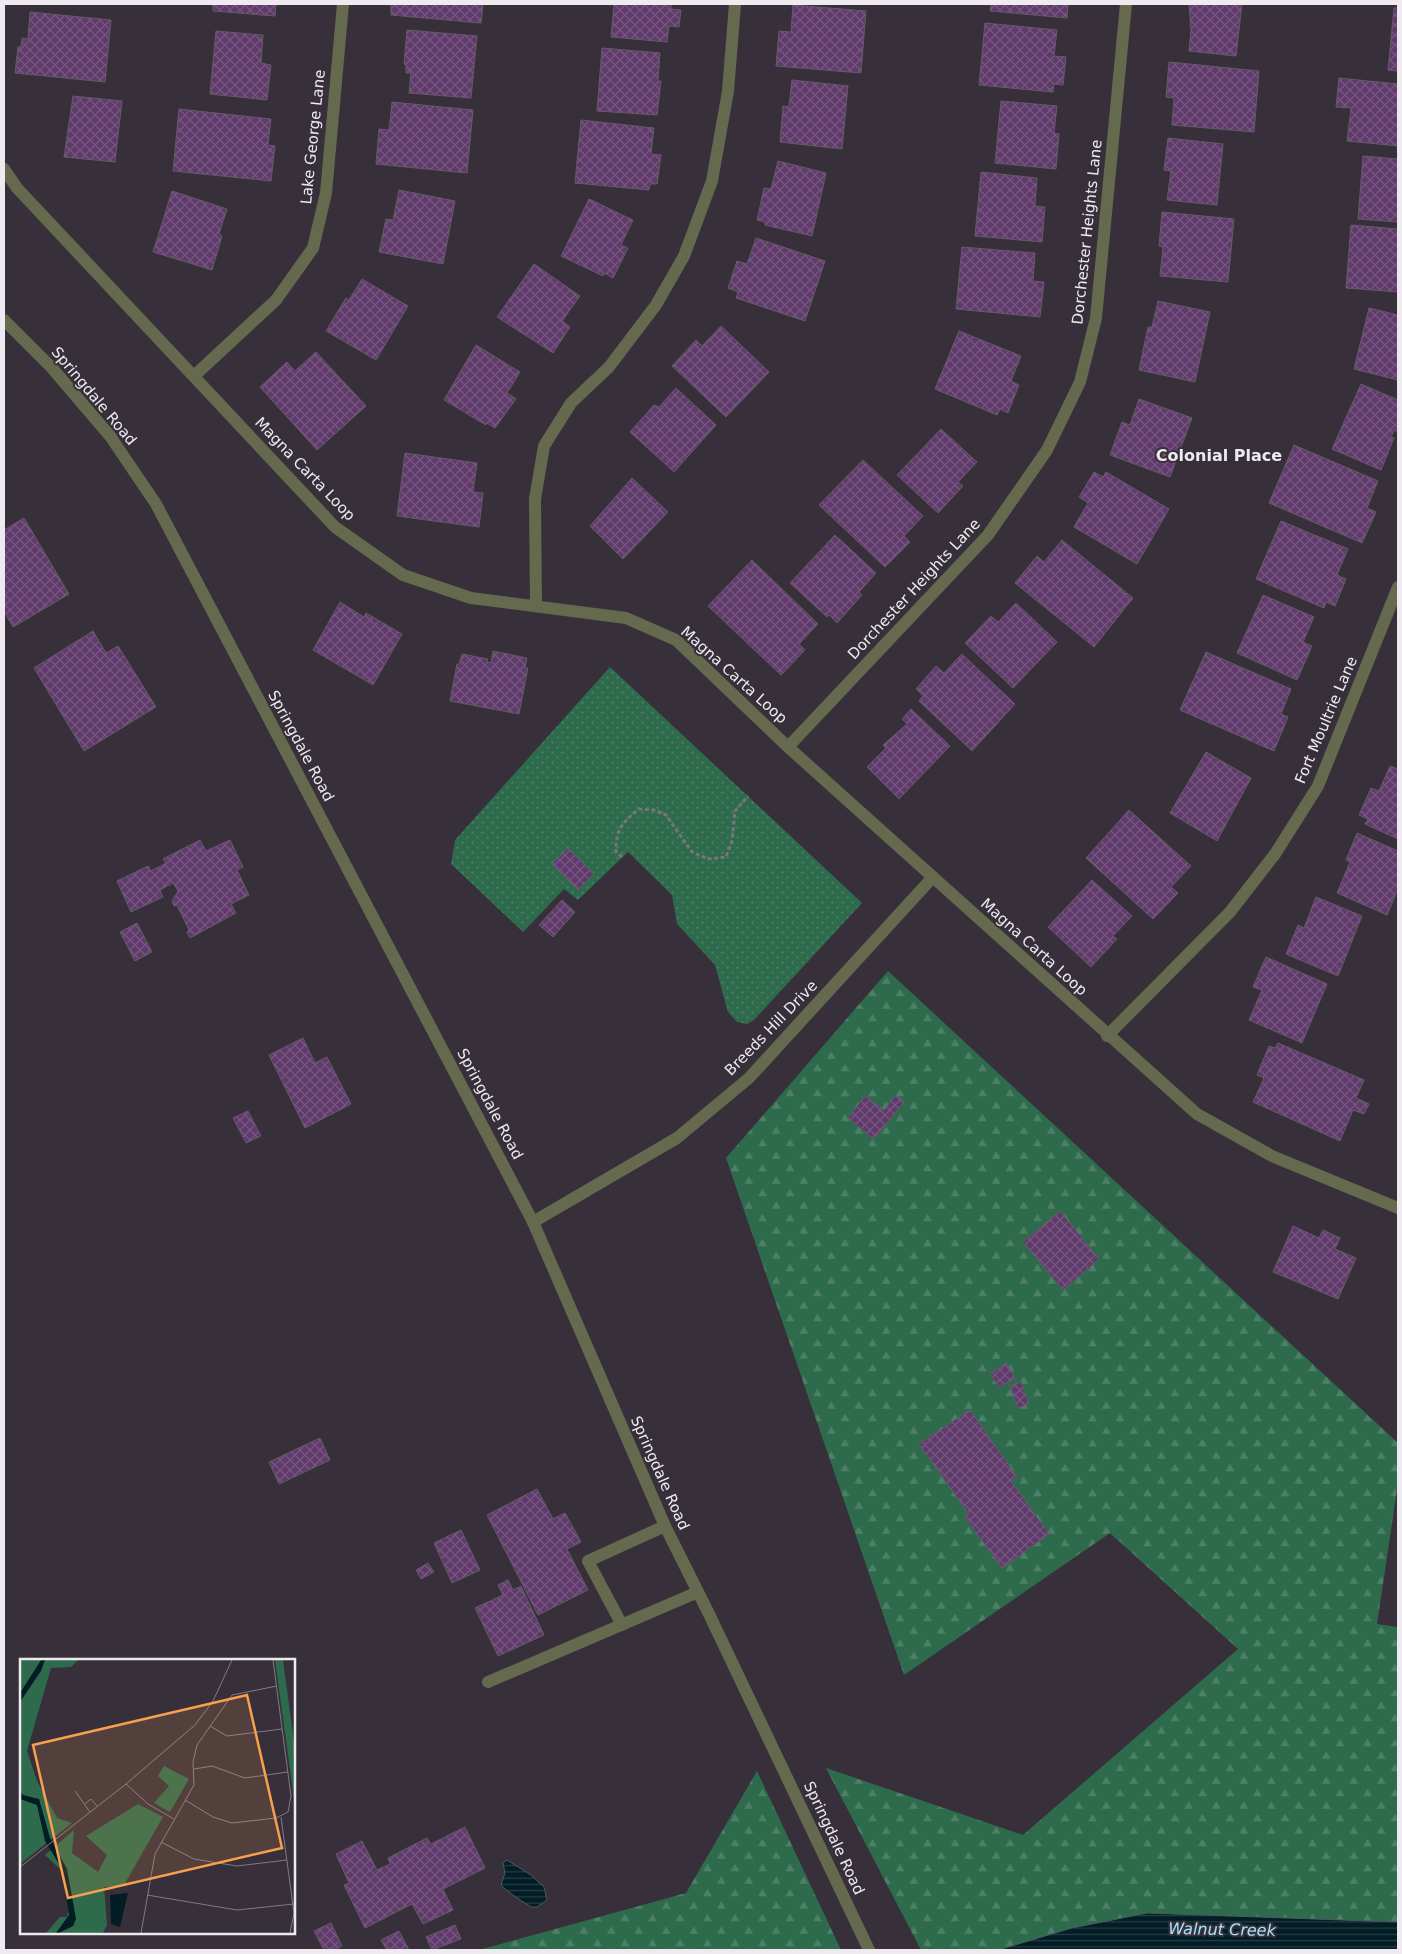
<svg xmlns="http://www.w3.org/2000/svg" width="1402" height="1954" viewBox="0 0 1402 1954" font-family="'DejaVu Sans',sans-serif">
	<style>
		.forest { fill: url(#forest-firs) }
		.park { fill: url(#park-dots) }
		.water { fill: url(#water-rules); stroke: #495a62 }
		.building { fill: url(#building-cross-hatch); stroke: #645b67 }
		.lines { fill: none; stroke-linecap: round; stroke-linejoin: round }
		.path { stroke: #79737c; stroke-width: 3; stroke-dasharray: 4 2.5; stroke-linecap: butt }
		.minor { stroke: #656a4f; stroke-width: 12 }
		.labels { text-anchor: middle; stroke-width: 4; stroke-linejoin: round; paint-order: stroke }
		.street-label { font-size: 15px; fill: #efeaf0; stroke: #37303a }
		.neighbourhood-label { font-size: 16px; font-weight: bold; fill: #efeaf0; stroke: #37303a }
		.water-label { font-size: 16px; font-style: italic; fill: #a4e5fc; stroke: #37303a }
		.inset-road { fill: none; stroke: #817a83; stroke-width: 1 }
		.view { fill: #fa9f4e; fill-opacity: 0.15; stroke: #fa9f4e; stroke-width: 2.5 }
		.inset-edge { fill: none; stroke: #efeaf0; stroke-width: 2.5 }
	</style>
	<defs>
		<pattern id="forest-firs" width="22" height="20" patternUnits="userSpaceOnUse" patternTransform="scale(1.25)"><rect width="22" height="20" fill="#2e6b4c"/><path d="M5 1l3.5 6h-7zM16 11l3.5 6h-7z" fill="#4d8066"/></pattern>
		<pattern id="park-dots" width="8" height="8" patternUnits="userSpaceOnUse" patternTransform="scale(1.25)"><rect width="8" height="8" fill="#2e6b4c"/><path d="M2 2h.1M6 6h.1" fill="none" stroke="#4d8066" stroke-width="1.8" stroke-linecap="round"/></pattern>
		<pattern id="water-rules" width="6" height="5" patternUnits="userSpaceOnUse" patternTransform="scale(1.25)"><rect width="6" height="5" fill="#021d25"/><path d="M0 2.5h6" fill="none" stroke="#273e45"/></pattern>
		<pattern id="building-cross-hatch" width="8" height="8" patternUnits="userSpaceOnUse" patternTransform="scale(1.25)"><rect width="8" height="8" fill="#5f3a6b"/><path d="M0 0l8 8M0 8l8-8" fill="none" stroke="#765780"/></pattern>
	</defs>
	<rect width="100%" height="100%" fill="#37303a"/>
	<g class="forest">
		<polygon points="888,971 1398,1443 1398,1483 1377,1624 1398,1627 1398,1950 921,1950 826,1768 1023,1835 1238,1649 1110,1533 904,1675 726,1158"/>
		<polygon points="757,1771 841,1950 479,1950 686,1893"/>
	</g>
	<polygon class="park" points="610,667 862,903 754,1020 747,1024 737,1022 728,1012 715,965 677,924 672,895 628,852 578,900 564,889 523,932 451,864 455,840"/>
	<g class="water">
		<path d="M507 1860 531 1875 544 1887 547 1900 537 1907H532C525 1904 505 1890 501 1885L505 1873 503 1863Z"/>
		<polygon points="1147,1913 1398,1922 1398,1950 998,1950 1072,1928"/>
	</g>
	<g class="building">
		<polygon points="213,4 276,4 275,16 213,11"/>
		<polygon points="391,4 483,4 481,23 391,15"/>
		<polygon points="614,4 671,4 671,9 681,10 679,27 669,26 667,42 611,37"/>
		<polygon points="991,4 1068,4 1067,18 990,11"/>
		<polygon points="1189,4 1242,4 1236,56 1189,51 1191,30"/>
		<polygon points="793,5 866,11 861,73 776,66 779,31 791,32"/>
		<polygon points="1394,8 1398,8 1398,71 1388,70"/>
		<polygon points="30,12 111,20 105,82 15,73 18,47 21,47 22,38 28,39"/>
		<polygon points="985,23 1057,30 1054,56 1066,57 1063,85 1054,84 1053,92 979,85"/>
		<polygon points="407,30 477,36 471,98 409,93 411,73 406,73 406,65 404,64"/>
		<polygon points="216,31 263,35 261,63 271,65 267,100 210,94"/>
		<polygon points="602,48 660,53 658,81 661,81 657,115 597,111"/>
		<polygon points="1169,62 1259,71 1254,132 1172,125 1174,98 1166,97"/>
		<polygon points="1339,78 1398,84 1398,146 1347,141 1351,108 1336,107"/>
		<polygon points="792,80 848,86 842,149 780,142 783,106 789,107"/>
		<polygon points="73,96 122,101 115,162 64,157"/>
		<polygon points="1001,101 1057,106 1054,133 1059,134 1056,169 995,163"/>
		<polygon points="392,102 473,110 467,173 376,164 379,129 389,130"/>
		<polygon points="179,109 271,119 268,145 275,146 271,181 173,171"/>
		<polygon points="581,120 654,128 651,154 661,155 657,184 650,184 649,190 575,183"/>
		<polygon points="1168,138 1223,144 1217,205 1167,200 1171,171 1164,170"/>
		<polygon points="1363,156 1398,159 1398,222 1358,219"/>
		<polygon points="778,161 826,173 812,236 765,225 765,222 757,220 764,188 771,189"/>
		<polygon points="981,172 1037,178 1035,206 1045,207 1042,242 975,236"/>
		<polygon points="399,190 455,201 443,264 379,252 386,219 393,220"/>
		<polygon points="172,191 227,209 219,234 222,236 212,270 153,252"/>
		<polygon points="589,199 633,220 621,245 628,248 613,278 604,273 603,276 561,256"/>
		<polygon points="1162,212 1234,219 1228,282 1160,276 1163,247 1159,246"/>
		<polygon points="1351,225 1398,229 1398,292 1346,288"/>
		<polygon points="756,238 825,261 805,321 736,298 738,292 728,288 737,261 747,264"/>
		<polygon points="962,247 1035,253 1033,281 1044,282 1040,317 956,309"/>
		<polygon points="534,264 580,296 562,321 570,327 553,353 497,317"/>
		<polygon points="362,279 408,306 376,360 326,331 346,298 349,300"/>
		<polygon points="1158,301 1210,312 1195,382 1139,370 1148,327 1152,327"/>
		<polygon points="1369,308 1398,315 1398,380 1354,369"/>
		<polygon points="721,326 769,372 726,417 672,366 696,340 702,346"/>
		<polygon points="959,331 1021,356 1011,381 1019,385 1008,413 1000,409 997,415 935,389"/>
		<polygon points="476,345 520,372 507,393 516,399 495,428 487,423 486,425 444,400"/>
		<polygon points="316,352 366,406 317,450 260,387 287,362 295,371"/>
		<polygon points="1361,384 1398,400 1398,432 1394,430 1391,437 1394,438 1381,470 1332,449"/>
		<polygon points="676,388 716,425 674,472 630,432 654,405 659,407"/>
		<polygon points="1139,399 1192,418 1170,477 1110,455 1122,422 1130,425"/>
		<polygon points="941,429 977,462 958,482 963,486 938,513 897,475"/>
		<polygon points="1294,445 1378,481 1367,508 1376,512 1362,543 1269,503"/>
		<polygon points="405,453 477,463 473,492 483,493 479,527 397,516"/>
		<polygon points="863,460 923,516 904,536 910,542 885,567 819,505"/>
		<polygon points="1094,472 1103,477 1106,472 1169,509 1137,564 1074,527 1088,503 1079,497"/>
		<polygon points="632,478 668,512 623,559 590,526"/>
		<polygon points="24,518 69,594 13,627 4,611 4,530"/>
		<polygon points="1281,521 1348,549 1337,575 1346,579 1335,606 1326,602 1324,608 1256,579"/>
		<polygon points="835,535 876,573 859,592 862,595 837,623 829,615 827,617 790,583"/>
		<polygon points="1062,540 1133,598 1094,647 1015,583 1037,556 1044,562"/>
		<polygon points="752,560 818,624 799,644 805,650 781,675 708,606"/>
		<polygon points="1263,595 1314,617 1303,642 1312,646 1297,680 1237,653"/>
		<polygon points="340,602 364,617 366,613 402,634 373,685 313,650"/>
		<polygon points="1016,603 1057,642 1013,688 965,643 991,616 998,622"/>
		<polygon points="93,631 106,653 118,646 156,707 84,751 34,668"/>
		<polygon points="493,651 527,658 525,668 528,668 519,714 450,701 457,664 459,664 462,654 488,659 487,662 491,663"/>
		<polygon points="1206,652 1291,689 1281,714 1288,717 1274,751 1180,710"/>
		<polygon points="962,654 1015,704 972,751 919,701 923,696 916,689 936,666 944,673"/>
		<polygon points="911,709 950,746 899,799 867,767 886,748 883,745 907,724 902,719"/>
		<polygon points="1206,752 1251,778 1217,841 1170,813"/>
		<polygon points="1390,766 1398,769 1398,839 1365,824 1368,819 1359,815 1371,788 1379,791"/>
		<polygon points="1129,810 1191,866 1171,887 1178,893 1153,919 1086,858"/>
		<polygon points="1357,833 1398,851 1398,889 1387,915 1337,893 1350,862 1346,860"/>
		<polygon points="200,840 206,851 230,840 243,867 237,870 249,895 231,904 236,913 190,938 187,932 189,930 177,905 174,906 172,901 178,891 173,883 160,890 163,897 131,912 117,881 148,866 151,871 166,863 163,859"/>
		<polygon points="568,848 594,874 578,890 552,864"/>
		<polygon points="1092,880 1132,916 1113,936 1117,939 1091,967 1048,927"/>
		<polygon points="1316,897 1362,916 1338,976 1286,954 1298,925 1304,928"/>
		<polygon points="562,900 575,912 553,937 539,925"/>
		<polygon points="137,923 152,952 135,961 120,932"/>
		<polygon points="1266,957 1327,984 1302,1043 1249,1020 1262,990 1253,987"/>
		<polygon points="303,1038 315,1063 327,1057 351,1104 305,1128 269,1055"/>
		<polygon points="1278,1043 1364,1080 1356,1098 1369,1104 1364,1114 1353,1110 1340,1141 1253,1102 1264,1078 1257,1075 1259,1070 1269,1046 1275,1048"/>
		<polygon points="896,1095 904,1102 874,1139 848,1118 865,1096 884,1110"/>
		<polygon points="248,1111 261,1136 246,1143 233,1118"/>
		<polygon points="1060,1211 1099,1259 1063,1290 1023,1242"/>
		<polygon points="1293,1226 1319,1238 1323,1230 1340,1238 1335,1249 1356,1258 1338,1299 1273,1272"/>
		<polygon points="1006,1363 1015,1378 999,1387 990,1374"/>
		<polygon points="1021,1382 1029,1404 1018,1408 1010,1386"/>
		<polygon points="970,1410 1017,1477 1011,1481 1049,1534 1002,1568 965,1517 969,1514 919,1444"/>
		<polygon points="320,1438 330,1460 279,1484 269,1462"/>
		<polygon points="537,1489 553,1519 565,1513 581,1542 567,1549 588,1590 538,1615 487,1515"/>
		<polygon points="461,1530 480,1570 452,1583 434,1543"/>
		<polygon points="428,1563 434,1572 421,1579 416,1570"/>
		<polygon points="508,1580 513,1590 521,1586 544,1635 498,1656 475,1608 503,1595 498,1585"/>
		<polygon points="465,1827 485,1868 443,1889 453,1910 423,1924 412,1904 365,1928 344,1885 349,1883 336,1854 362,1841 377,1870 390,1864 388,1858 427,1838 431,1844"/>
		<polygon points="331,1923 342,1946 334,1950 324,1950 314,1931"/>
		<polygon points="455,1925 461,1939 432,1950 426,1937"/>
		<polygon points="399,1931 409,1950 387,1950 381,1940"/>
	</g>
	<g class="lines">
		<path class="path" d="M622 857 616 852C616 829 621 824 639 809L654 810 666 815 692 852 708 859 726 857 732 841 735 811 748 796"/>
		<g class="minor">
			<polyline points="4,169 17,188 335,527 403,575 471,598 626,618 676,640 788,747 1197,1114 1272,1156 1398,1208"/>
			<polyline points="4,320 52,368 110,436 156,504 533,1222 665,1526 709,1614 869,1950"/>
			<polyline points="194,376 276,300 313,248 326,193 343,4"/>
			<polyline points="536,606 535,499 544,446 571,403 609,367 656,305 684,256 712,181 728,91 735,4"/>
			<polyline points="788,747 988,535 1047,450 1080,382 1096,318 1126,4"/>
			<polyline points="1107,1036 1230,912 1275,854 1318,786 1398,587"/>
			<polyline points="533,1222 677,1138 749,1078 933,877"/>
			<polyline points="622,1625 588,1561 665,1526"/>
			<polyline points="488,1682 698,1592"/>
		</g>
	</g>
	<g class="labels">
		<g class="street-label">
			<text transform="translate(313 137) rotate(-84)" y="5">Lake George Lane</text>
			<text transform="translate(1087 232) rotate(-84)" y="5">Dorchester Heights Lane</text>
			<text transform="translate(94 396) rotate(50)" y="5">Springdale Road</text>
			<text transform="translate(305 469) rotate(46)" y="5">Magna Carta Loop</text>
			<text transform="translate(914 589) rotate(-47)" y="5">Dorchester Heights Lane</text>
			<text transform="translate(734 675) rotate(42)" y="5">Magna Carta Loop</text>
			<text transform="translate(1326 720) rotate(-67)" y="5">Fort Moultrie Lane</text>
			<text transform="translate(301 746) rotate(62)" y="5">Springdale Road</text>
			<text transform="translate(1034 947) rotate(42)" y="5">Magna Carta Loop</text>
			<text transform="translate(771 1028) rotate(-46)" y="5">Breeds Hill Drive</text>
			<text transform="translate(490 1104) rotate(62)" y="5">Springdale Road</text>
			<text transform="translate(660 1473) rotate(66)" y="5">Springdale Road</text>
			<text transform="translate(834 1838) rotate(65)" y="5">Springdale Road</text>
		</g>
		<g class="neighbourhood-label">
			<text x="1219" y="461">Colonial Place</text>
		</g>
		<g class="water-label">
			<text transform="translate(1222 1929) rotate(1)" y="6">Walnut Creek</text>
		</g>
	</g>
	<g transform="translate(20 1659)">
		<rect width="275" height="275" fill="#37303a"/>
		<path d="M0 1H58L51 8 31 9 7 92 17 122 37 159 52 164 0 205ZM255 1H263L275 90V147ZM118 145 143 158 104 226 84 228 87 266 83 274H26L40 258H47L49 250 41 211 25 196 54 171 52 194 78 213 87 196 66 177Z" fill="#2e6b4c"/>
		<path d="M144 107 169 120 150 153 134 144 149 127 138 117Z" fill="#2e6b4c"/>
		<path d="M21 1H25L21 12 0 43V34ZM0 132 3 136 19 140 30 179 47 210 56 260 53 267 39 274H36L49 256 42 210 25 182 17 146 0 140ZM108 234 100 268 91 265 90 236Z" fill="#021d25"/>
		<path class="inset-road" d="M190 67 207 77 262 70M174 110 192 107 225 119 268 113M106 125 128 145 154 160M55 132 70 153M165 141 193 158 212 164 256 159 268 153 271 137 253 1M65 145 71 140 77 147M261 158 274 254 270 274M141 183 174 200 217 207 267 201M0 208 106 125 175 66 193 42 212 1M127 236 217 251 274 245M121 274 135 195 174 126 173 103 177 86 212 36 257 27"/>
		<path class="view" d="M227 36 262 189 48 239 13 86Z"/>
		<rect width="275" height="275" class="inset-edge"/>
	</g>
	<rect width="1402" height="1954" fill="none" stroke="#efeaf0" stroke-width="10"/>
</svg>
